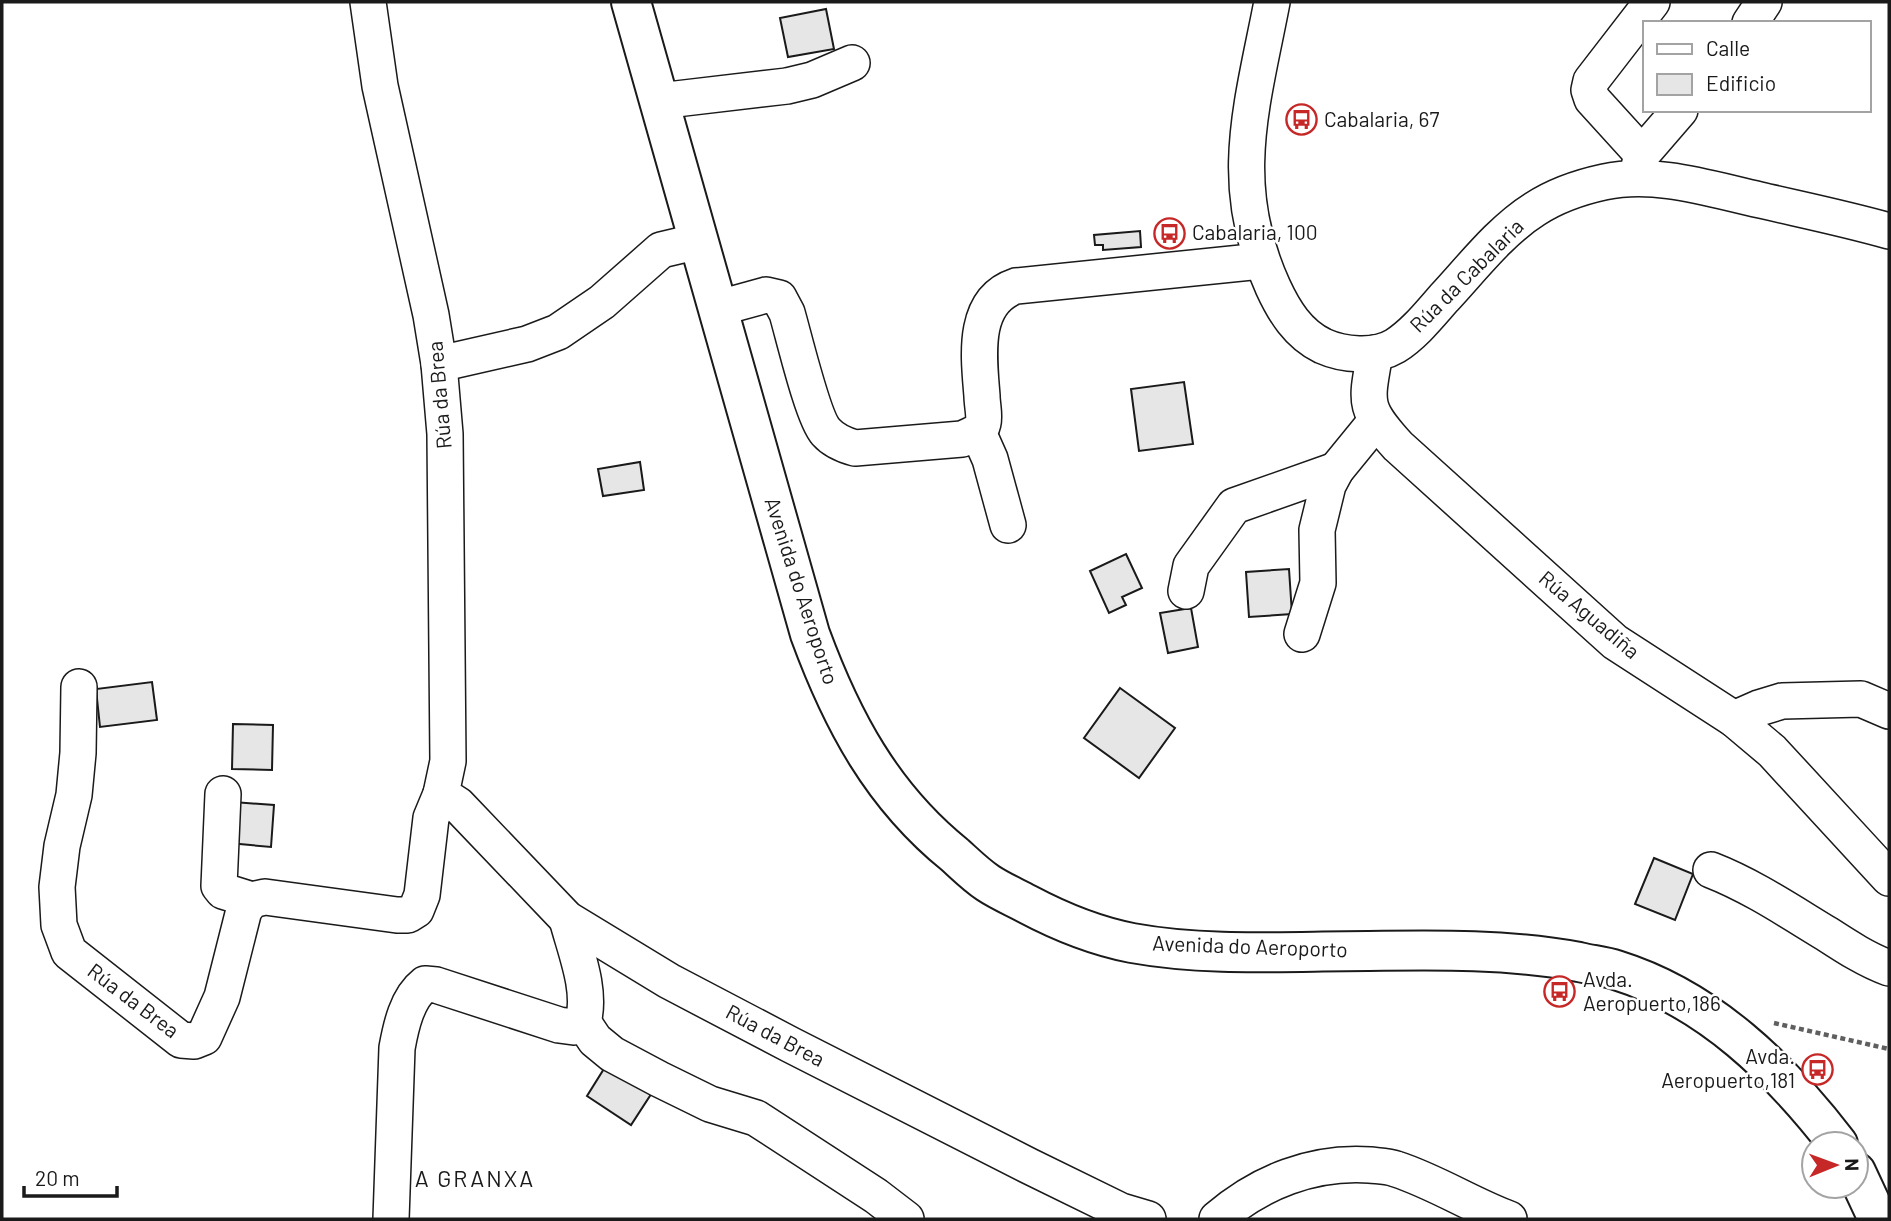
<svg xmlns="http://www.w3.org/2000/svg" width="1891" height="1221" viewBox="0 0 1891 1221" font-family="Barlow,sans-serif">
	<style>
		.building { fill: #e6e6e6; stroke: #1a1a1a; stroke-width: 2 }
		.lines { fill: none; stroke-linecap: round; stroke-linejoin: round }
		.minor-casing { stroke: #1a1a1a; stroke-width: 38 }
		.major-casing { stroke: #1a1a1a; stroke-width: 42 }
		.path { stroke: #5f5f5f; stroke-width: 4.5; stroke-dasharray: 5 3.5; stroke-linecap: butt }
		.minor { stroke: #fff; stroke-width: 35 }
		.major { stroke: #fff; stroke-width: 38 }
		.labels { text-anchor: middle; stroke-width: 5; stroke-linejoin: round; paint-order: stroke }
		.poi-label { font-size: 21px; fill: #1a1a1a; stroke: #fff; text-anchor: start }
		.street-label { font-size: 21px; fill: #1a1a1a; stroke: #fff }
		.neighbourhood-label { font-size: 23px; letter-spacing: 2px; fill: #1a1a1a; stroke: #fff }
	</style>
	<rect width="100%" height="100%" fill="#fff"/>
	<g class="building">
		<polygon points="826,9 834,49 788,57 780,18"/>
		<polygon points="1140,231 1141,247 1103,250 1103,245 1095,245 1094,235"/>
		<polygon points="1184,382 1193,444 1139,451 1131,389"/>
		<polygon points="640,462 644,490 603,496 598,469"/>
		<polygon points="1126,554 1142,588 1122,597 1126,605 1109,613 1090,571"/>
		<polygon points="1289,569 1292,614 1249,617 1246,572"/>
		<polygon points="1191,608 1198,647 1168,653 1160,613"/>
		<polygon points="152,682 157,720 100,727 96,689"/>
		<polygon points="1120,688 1175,728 1139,778 1084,738"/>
		<polygon points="233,724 273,725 272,770 232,769"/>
		<polygon points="233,802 274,805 271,847 229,843"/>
		<polygon points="1654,858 1693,874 1675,920 1635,904"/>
		<polygon points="612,1056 657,1085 631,1125 587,1096"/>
	</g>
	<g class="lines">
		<defs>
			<g id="minor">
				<polyline points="368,2 380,86 431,315 439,364 445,434 448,761 441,794 458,805 567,919 669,981 791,1045 1029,1166 1121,1211 1148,1219"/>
				<path d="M1272 2C1252 106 1226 184 1273 287 1284 311 1298 334 1323 346 1343 355 1375 358 1395 346 1414 334 1429 315 1444 298 1472 268 1500 231 1535 209 1555 196 1581 187 1604 182 1656 171 1710 189 1760 200 1803 210 1847 219 1889 231"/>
				<polyline points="1750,23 1764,2"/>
				<polyline points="659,101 787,86 812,80 852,63"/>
				<polyline points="1642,154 1592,99 1589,90 1591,81 1652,2"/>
				<polyline points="1637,176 1642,154 1680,110"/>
				<path d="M719 308 766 295 779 298 787 313C794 337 813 418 826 432 834 441 844 445 855 448L962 439C970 435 981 433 983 423 985 416 982 404 982 396 979 358 971 301 1016 286L1261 261"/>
				<path d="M1375 353C1366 404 1363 407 1398 446L1615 642 1734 719 1772 751 1889 878"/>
				<polyline points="439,364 527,344 558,332 602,302 661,250 699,241"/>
				<polyline points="978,432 990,459 1008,525"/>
				<polyline points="1186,591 1191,566 1234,506 1336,470"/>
				<polyline points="1302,634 1318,583 1317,530 1328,485 1336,470 1376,421"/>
				<polyline points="79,687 78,753 74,795 62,846 57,887 59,925 69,952 181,1040 194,1041 204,1037 222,997 244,910 252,900 265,897 397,915 408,915 416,910 422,895 431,818 441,794"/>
				<polyline points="1734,719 1759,708 1782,701 1861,699 1889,711"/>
				<polyline points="223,794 219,886 223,891 252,900"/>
				<path d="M1711 870C1752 886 1789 911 1827 934 1847 947 1867 960 1889 968"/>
				<polyline points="583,1022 595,1040 612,1054 659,1079 710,1104 756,1118 876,1196 906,1219"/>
				<path d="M391 1219 397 1048C401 1026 407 998 425 984L436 985 559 1025 574 1027 583 1022C592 990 575 950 567 919"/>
				<path d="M1217 1219C1260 1182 1313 1161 1370 1165 1379 1166 1388 1166 1396 1169 1436 1182 1471 1205 1509 1219"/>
			</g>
			<g id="major">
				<path d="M631 2 810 634C842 721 882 796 955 855 966 865 976 875 988 883 1000 891 1014 897 1027 904 1059 921 1096 936 1132 943 1209 957 1290 951 1368 951 1439 950 1509 949 1579 962 1591 965 1604 966 1616 970 1709 999 1780 1069 1838 1144"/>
				<polyline points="1856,1172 1878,1219"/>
			</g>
		</defs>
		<use href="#minor" class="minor-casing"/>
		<use href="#major" class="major-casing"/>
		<polyline class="path" points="1774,1023 1889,1049"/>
		<use href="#minor" class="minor"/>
		<use href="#major" class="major"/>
	</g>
	<defs>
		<symbol id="bus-ring" viewBox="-11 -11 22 22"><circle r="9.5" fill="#fff" stroke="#c62828" stroke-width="1.5"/><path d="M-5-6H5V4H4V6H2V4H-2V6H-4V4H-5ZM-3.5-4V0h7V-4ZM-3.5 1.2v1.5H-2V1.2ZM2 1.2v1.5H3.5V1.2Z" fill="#c62828"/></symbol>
	</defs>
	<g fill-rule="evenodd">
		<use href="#bus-ring" x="1284" y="102" width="35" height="35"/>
		<use href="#bus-ring" x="1152" y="216" width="35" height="35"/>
		<use href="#bus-ring" x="1542" y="974" width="35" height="35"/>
		<use href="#bus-ring" x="1800" y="1052" width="35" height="35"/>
	</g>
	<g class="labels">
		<g class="poi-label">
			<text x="1324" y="127">Cabalaria, 67</text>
			<text x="1192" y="240">Cabalaria, 100</text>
			<text x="1583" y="987">Avda.<tspan x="1583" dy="24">Aeropuerto,186</tspan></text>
			<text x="1795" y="1064" text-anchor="end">Avda.<tspan x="1795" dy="24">Aeropuerto,181</tspan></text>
		</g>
		<g class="street-label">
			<text transform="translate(1467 276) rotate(-45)" y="7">Rúa da Cabalaria</text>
			<text transform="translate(440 395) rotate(-95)" y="7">Rúa da Brea</text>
			<text transform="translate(801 591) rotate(72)" y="7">Avenida do Aeroporto</text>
			<text transform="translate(1589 615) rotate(40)" y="7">Rúa Aguadiña</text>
			<text transform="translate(1250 947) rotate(2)" y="7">Avenida do Aeroporto</text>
			<text transform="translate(133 1001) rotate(37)" y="7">Rúa da Brea</text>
			<text transform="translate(775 1036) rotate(28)" y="7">Rúa da Brea</text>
		</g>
		<g class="neighbourhood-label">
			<text x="475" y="1187">A GRANXA</text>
		</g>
	</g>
	<rect width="1891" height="1221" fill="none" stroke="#1a1a1a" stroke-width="7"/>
	<rect x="1643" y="21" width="228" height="91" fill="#ffffff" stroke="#a3a3a3" stroke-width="2"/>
	<rect x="1657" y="44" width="35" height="10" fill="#ffffff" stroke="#a3a3a3" stroke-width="2"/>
	<text x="1706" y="56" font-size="21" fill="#1a1a1a">Calle</text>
	<rect x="1657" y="74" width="35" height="21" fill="#e6e6e6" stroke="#a3a3a3" stroke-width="2"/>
	<text x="1706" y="91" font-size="21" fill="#1a1a1a">Edificio</text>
	<g transform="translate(1835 1165) rotate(89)"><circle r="33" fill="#ffffff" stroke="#a3a3a3" stroke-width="2"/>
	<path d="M0-5L12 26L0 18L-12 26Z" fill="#c62828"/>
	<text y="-10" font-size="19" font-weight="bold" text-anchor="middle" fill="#1a1a1a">N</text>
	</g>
	<path d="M24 1186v10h93v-10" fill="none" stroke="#1a1a1a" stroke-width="3.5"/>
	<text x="35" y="1186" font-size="21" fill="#1a1a1a" stroke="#ffffff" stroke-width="5" paint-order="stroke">20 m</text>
</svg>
